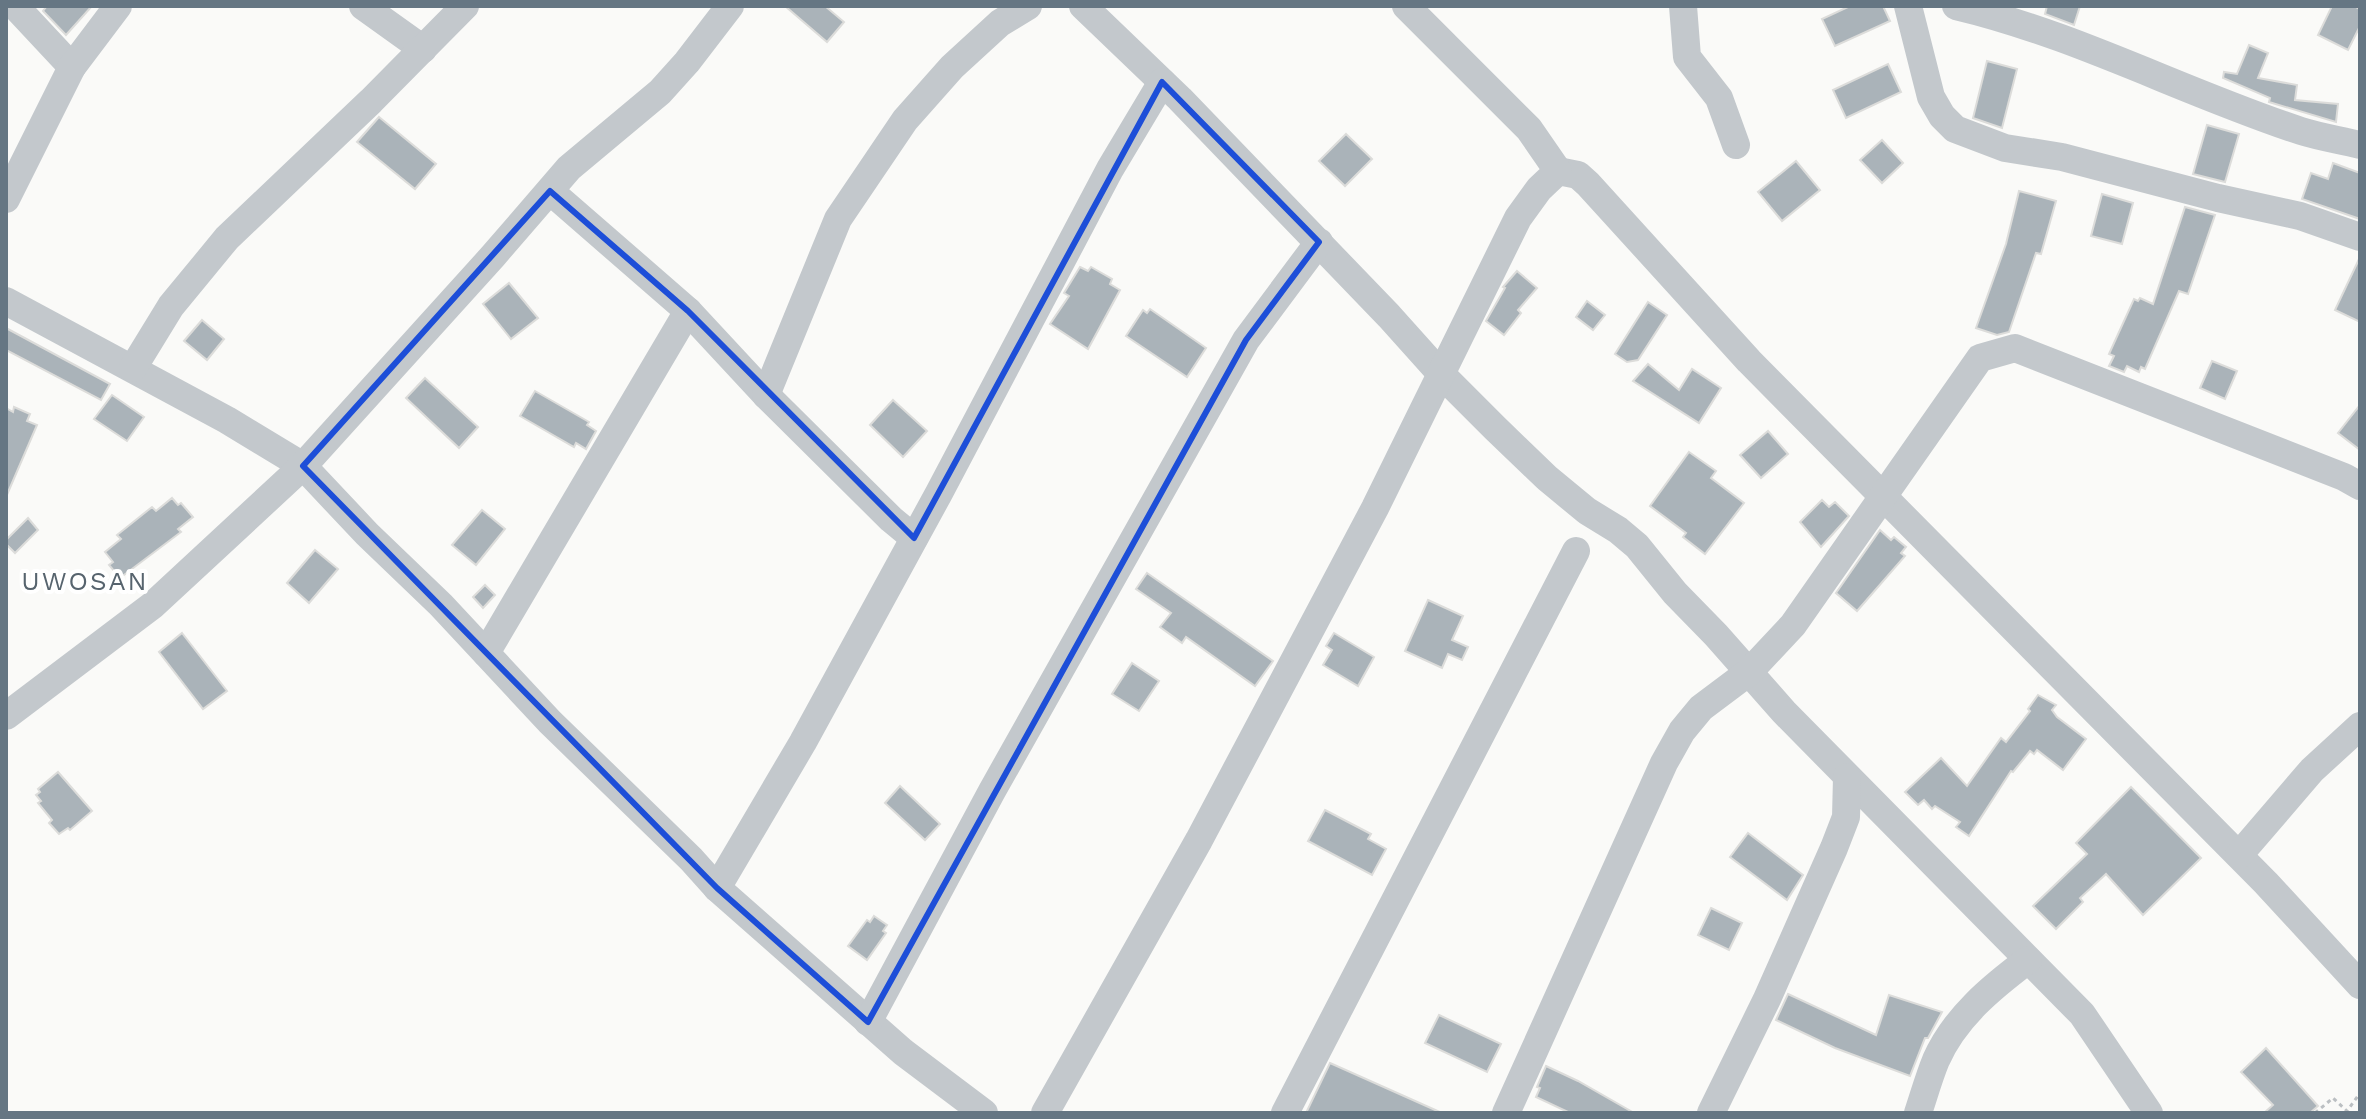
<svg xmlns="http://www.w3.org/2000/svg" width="2366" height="1119" viewBox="0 0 2366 1119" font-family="'Work Sans',sans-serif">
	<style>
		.building { fill: #aab3b9; stroke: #dcdcda; stroke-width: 2 }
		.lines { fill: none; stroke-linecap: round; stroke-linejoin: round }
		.path { stroke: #bbbfc2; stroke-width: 3; stroke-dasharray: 4 4; stroke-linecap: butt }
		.minor { stroke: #c3c8cc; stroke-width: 28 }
		.marked { fill: none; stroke: #1d4ed8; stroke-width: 6; stroke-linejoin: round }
		.labels { text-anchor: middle; stroke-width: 8; stroke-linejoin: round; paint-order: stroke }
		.quarter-label { font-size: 26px; letter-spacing: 2px; fill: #57646e; stroke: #fff }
	</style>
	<rect width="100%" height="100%" fill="#fafaf8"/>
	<g class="building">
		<polygon points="47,6 92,6 66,35 43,11"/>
		<polygon points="785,6 825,6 844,22 827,42"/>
		<polygon points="1850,6 1883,6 1890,21 1835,46 1822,19"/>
		<polygon points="2047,6 2080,6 2074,25 2045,14"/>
		<polygon points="2332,6 2354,6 2360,9 2360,26 2348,50 2318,35"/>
		<polygon points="2249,45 2268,53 2258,78 2297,85 2295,100 2338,104 2336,122 2269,102 2270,98 2223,78 2224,72 2237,74"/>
		<polygon points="1987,61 2017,69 2002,128 1973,118"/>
		<polygon points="1888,64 1901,92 1846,118 1833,90"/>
		<polygon points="379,117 436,164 415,189 357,142"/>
		<polygon points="2207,125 2239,134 2225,182 2193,174"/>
		<polygon points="1346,134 1372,159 1345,186 1319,161"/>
		<polygon points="1882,140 1903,163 1882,183 1860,160"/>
		<polygon points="1796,161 1820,190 1782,221 1758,192"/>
		<polygon points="2333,163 2360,173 2360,219 2302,199 2311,173 2328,179"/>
		<polygon points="2019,191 2056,201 2041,254 2036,253 2009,332 1997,335 1976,328 2006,244"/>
		<polygon points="2102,194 2133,203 2122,244 2091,236"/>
		<polygon points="2185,207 2215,215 2188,294 2179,291 2145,369 2141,367 2139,372 2127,366 2124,372 2109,366 2114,356 2109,354 2134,299 2138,301 2140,298 2153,304"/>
		<polygon points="2360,257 2360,322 2335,310"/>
		<polygon points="1080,267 1088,271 1091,267 1112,279 1110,284 1120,290 1088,349 1050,324 1069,296 1064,293"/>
		<polygon points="1517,271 1537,288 1518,310 1521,313 1504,335 1486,321 1505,288 1503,287"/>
		<polygon points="509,283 538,318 511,339 483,304"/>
		<polygon points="1587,301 1605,315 1593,330 1576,317"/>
		<polygon points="1648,302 1667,315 1638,360 1627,362 1615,354"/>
		<polygon points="1150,309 1206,348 1187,377 1126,336 1143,310 1147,313"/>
		<polygon points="202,320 224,339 207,360 184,341"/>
		<polygon points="6,328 110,384 101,400 6,350"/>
		<polygon points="2212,361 2237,371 2225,399 2200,388"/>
		<polygon points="1648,364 1679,390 1692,369 1721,388 1699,423 1633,381"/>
		<polygon points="425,378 478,427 459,448 406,398"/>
		<polygon points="535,391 589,422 587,425 596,431 586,449 576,443 574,447 520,416"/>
		<polygon points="112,395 144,417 127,441 94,419"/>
		<polygon points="893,400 927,431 903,457 870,425"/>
		<polygon points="2360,405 2360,450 2338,433"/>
		<polygon points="14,407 30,414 27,421 37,425 6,497 6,408 13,412"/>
		<polygon points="1768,431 1788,454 1761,478 1740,455"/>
		<polygon points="1689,452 1716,471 1711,478 1744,503 1705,554 1683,537 1686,533 1650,506"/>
		<polygon points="172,498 178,505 181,503 193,517 178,529 181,532 120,578 109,565 113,562 105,552 121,539 117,535 152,507 156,511"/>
		<polygon points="1822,500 1829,507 1835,502 1849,516 1821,547 1800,522"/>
		<polygon points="482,510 505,529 476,565 452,545"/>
		<polygon points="28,518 38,530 15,553 6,544 6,540"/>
		<polygon points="1880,530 1891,540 1894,537 1906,547 1901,553 1905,556 1857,611 1836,593"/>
		<polygon points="315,550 338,569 309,603 287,583"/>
		<polygon points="1147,573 1273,661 1255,686 1186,637 1182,643 1160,627 1171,613 1136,589"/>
		<polygon points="485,585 495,595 483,608 473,597"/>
		<polygon points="1428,600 1463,616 1452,640 1468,647 1462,660 1448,654 1442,668 1405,651"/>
		<polygon points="182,633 227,691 203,709 159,652"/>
		<polygon points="1334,633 1374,657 1358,686 1323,665 1332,650 1326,646"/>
		<polygon points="1132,663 1159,681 1139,711 1112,694"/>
		<polygon points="2038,695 2056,705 2052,710 2057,717 2086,739 2063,770 2037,750 2034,754 2030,751 2013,772 2011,771 1969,836 1956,827 1960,822 1935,806 1932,809 1924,800 1918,805 1905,792 1941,758 1967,786 2001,738 2006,742 2030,711 2028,709"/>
		<polygon points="58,772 92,811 70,830 68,828 59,834 49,823 52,820 38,803 41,801 36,795 40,792 38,789"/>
		<polygon points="900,786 940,824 925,840 885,803"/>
		<polygon points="2131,787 2201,858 2143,915 2106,874 2080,898 2083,902 2056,929 2033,906 2087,854 2076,843"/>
		<polygon points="1325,810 1371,834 1368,839 1386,849 1372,875 1308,841"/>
		<polygon points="1748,833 1803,875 1787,900 1730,857"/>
		<polygon points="1711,908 1742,923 1729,950 1698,935"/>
		<polygon points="874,916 887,925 883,931 886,933 867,960 848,946 867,920 870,922"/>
		<polygon points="1788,994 1876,1035 1889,995 1942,1012 1928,1038 1925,1038 1910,1076 1835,1048 1776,1020"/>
		<polygon points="1439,1015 1501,1044 1487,1072 1425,1043"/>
		<polygon points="2266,1048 2318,1106 2310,1113 2264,1113 2273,1105 2241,1072"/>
		<polygon points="1330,1063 1442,1113 1306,1113"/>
		<polygon points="1546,1066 1578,1081 1634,1113 1570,1113 1536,1097 1540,1088 1537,1087"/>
	</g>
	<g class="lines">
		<polyline class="path" points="2315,1113 2333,1098 2347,1111 2360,1093"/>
		<g class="minor">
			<polyline points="15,6 72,67"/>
			<polyline points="363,6 423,49"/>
			<polyline points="1083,6 1180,99 1389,316 1441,374 1495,428 1547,478 1587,511 1618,530 1637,546 1675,593 1716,635 1784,712 2082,1014 2149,1113"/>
			<polyline points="1683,6 1687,57 1719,98 1736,145"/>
			<polyline points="1908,6 1931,97 1942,116 1955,129 2005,148 2062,157 2218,198 2300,216 2360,237"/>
			<path d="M1956 6C2075 34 2185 93 2301 131 2320 137 2340 140 2360 145"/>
			<polyline points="1558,171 1578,175 1588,184 1749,361 2266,883 2360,985"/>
			<polyline points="550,191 688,311 766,395 891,519 914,538"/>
			<polyline points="6,199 72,67 118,6"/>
			<polyline points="6,301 227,420 303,466 367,534 441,605 550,722 691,859 717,888 903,1052 984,1113"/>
			<polyline points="133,368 171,306 227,238 371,101 465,6"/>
			<polyline points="766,395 838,219 905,120 952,67 1000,23 1028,6"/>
			<polyline points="486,653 688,311"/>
			<polyline points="6,716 153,605 303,466 493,256 569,168 660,92 687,62 730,6"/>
			<polyline points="2239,855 2312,770 2360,726"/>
			<polyline points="717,888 803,742 939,493 1110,169 1162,82"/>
			<polyline points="868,1022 992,791 1246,340 1319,242"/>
			<polyline points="1045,1113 1199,840 1375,508 1518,218 1539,189 1558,171 1529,129 1406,6"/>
			<polyline points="1285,1113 1576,551"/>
			<polyline points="1506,1113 1664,763 1682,731 1701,708 1749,672 1793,625 1980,358 2015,348 2344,477 2360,486"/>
			<polyline points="1711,1113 1767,999 1834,848 1846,817 1847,777"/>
			<path d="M1918 1113C1924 1095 1929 1077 1936 1060 1955 1017 1992 987 2028 960"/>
		</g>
	</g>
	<path class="marked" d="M1162 82 1319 242 1246 340 868 1022 717 888 303 466 550 191 688 311 914 538Z"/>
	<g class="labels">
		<g class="quarter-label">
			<text x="85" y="590">UWOSAN</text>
		</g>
	</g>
	<rect width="2366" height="1119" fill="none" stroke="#657683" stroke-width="16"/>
</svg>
